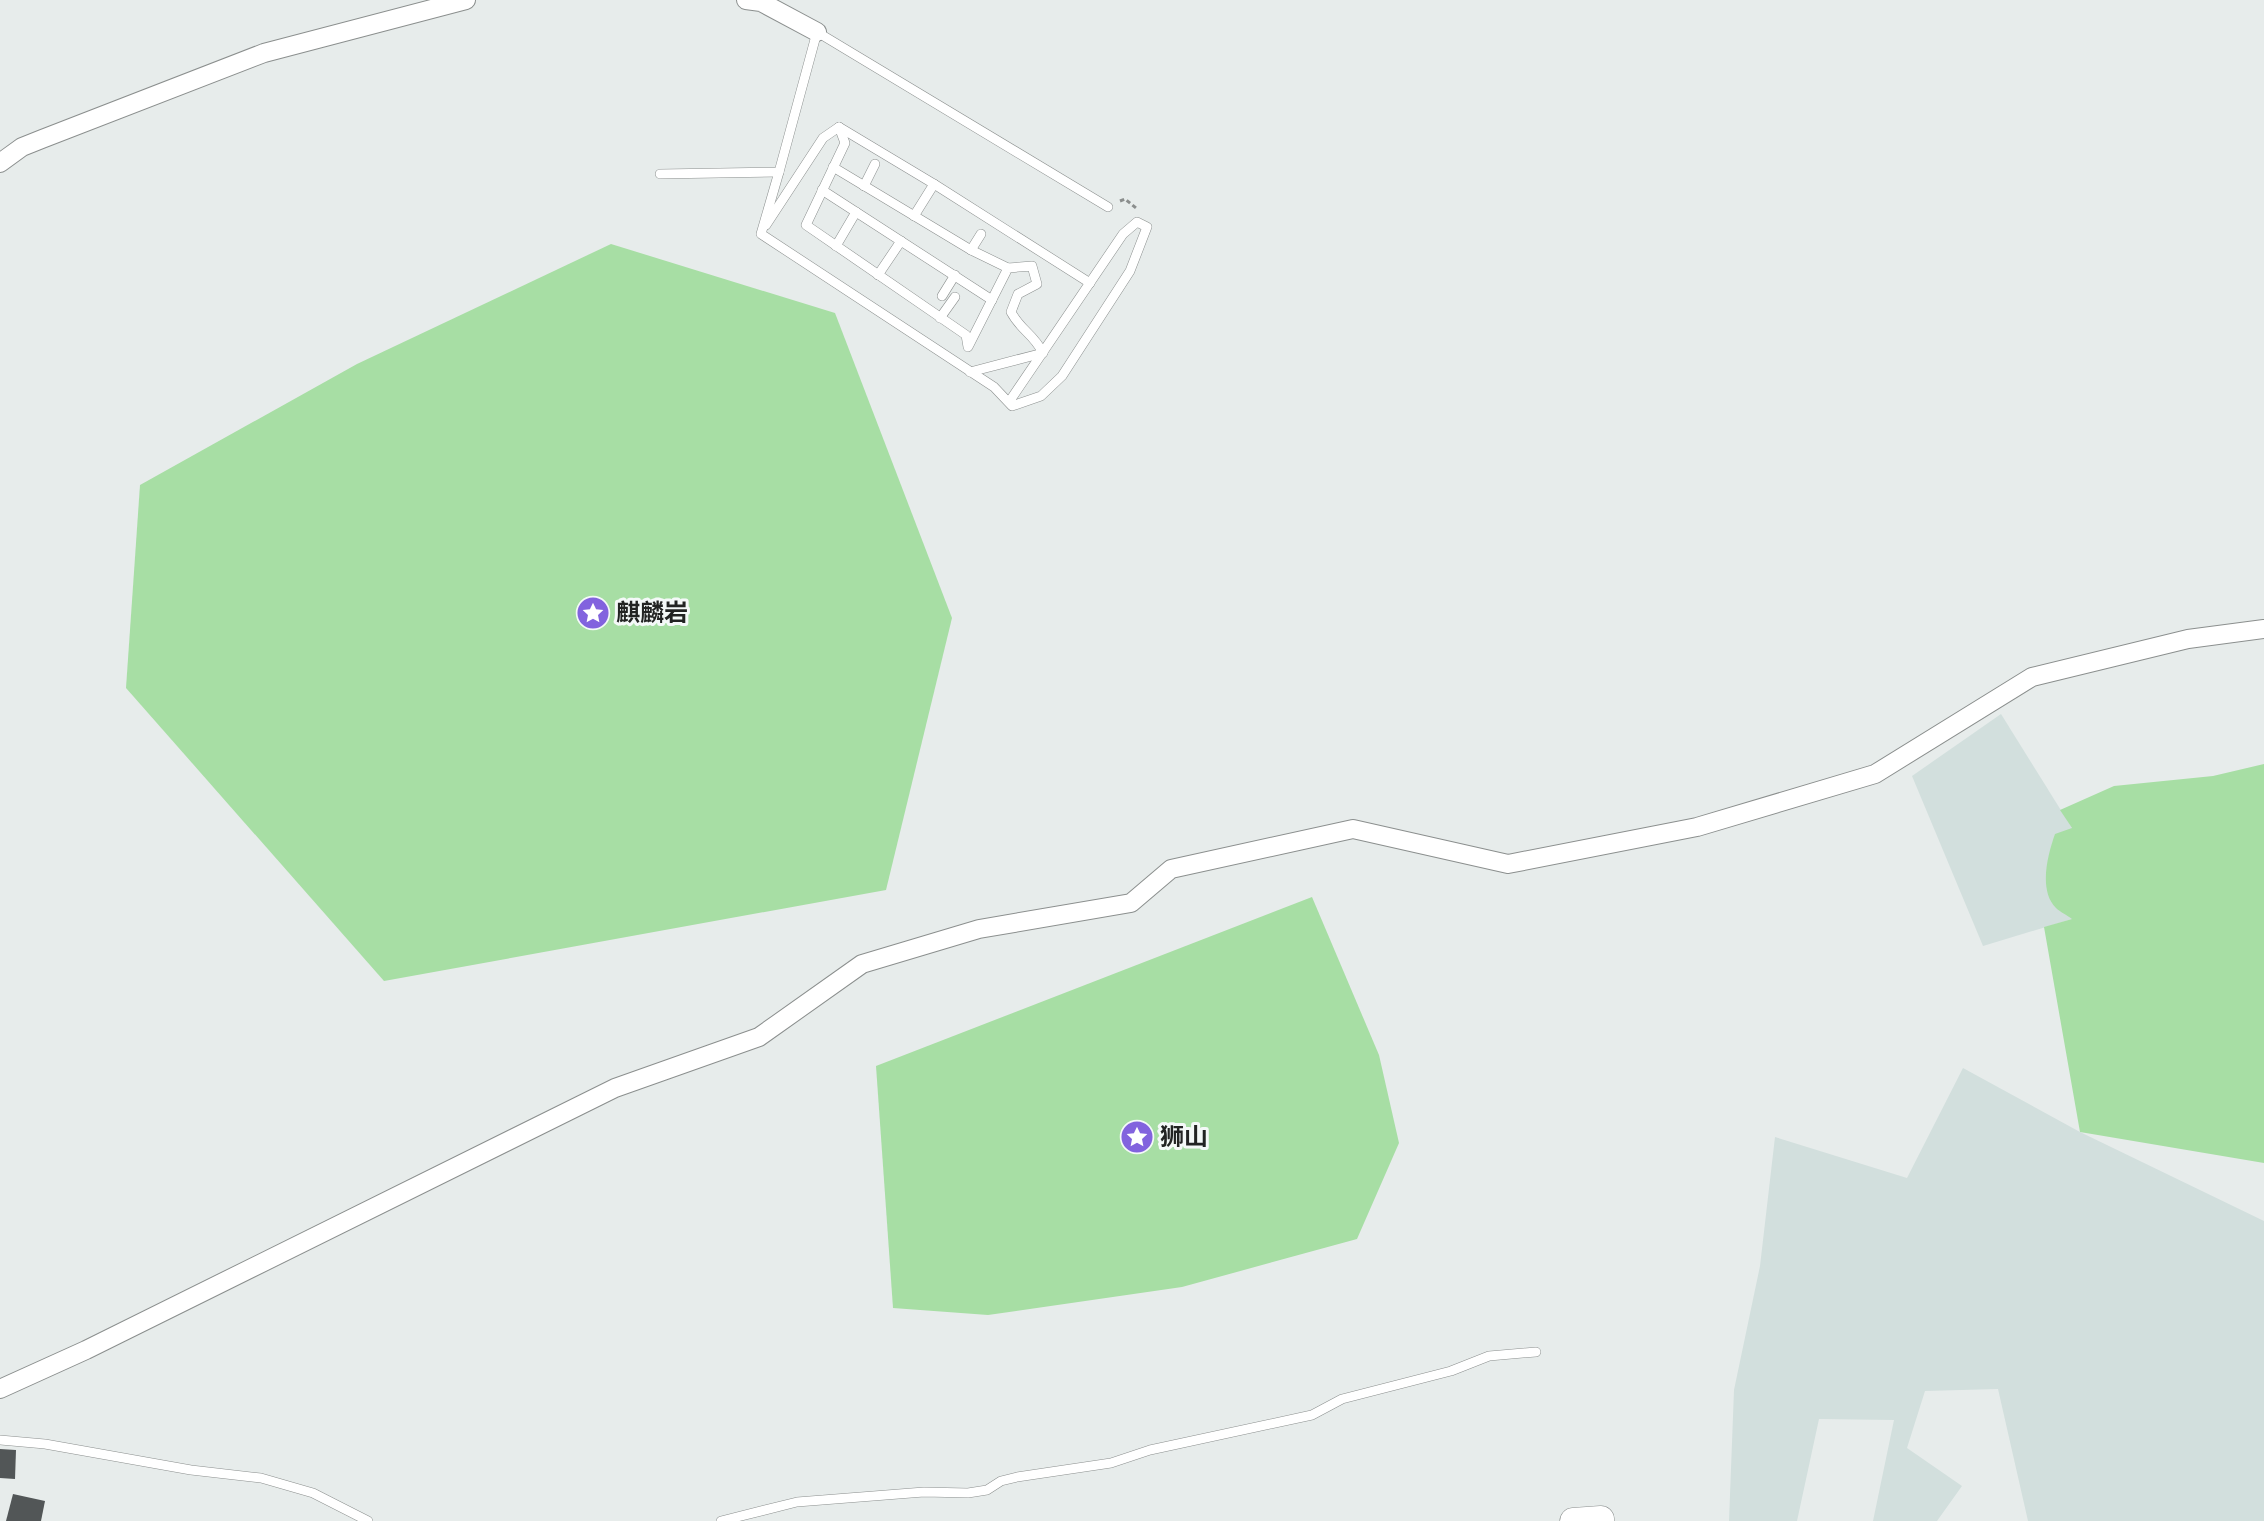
<svg xmlns="http://www.w3.org/2000/svg" width="2264" height="1521" viewBox="0 0 2264 1521" font-family="Spectral,'Noto Sans SC',serif">
	<style>
		.built { fill: #d2dfdd }
		.green { fill: #a7dea4 }
		.building { fill: #525657 }
		.lines { fill: none; stroke-linecap: round; stroke-linejoin: round }
		.lane-casing { stroke: #8b8f8e; stroke-width: 10 }
		.street-casing { stroke: #8b8f8e; stroke-width: 20 }
		.secondary-casing { stroke: #8b8f8e; stroke-width: 27 }
		.path { stroke: #8b8e8d; stroke-width: 3; stroke-dasharray: 4.5 3; stroke-linecap: butt }
		.lane { stroke: #fff; stroke-width: 9 }
		.street { stroke: #fff; stroke-width: 18 }
		.secondary { stroke: #fff; stroke-width: 26 }
		.labels { text-anchor: middle; stroke-width: 6; stroke-linejoin: round; paint-order: stroke }
		.poi-label { font-size: 24px; font-weight: bold; fill: #222423; stroke: #f4f9f8; text-anchor: start }
	</style>
	<rect width="100%" height="100%" fill="#e7eceb"/>
	<g class="built">
		<polygon points="2001,714 2072,828 2072,919 1983,946 1912,776"/>
		<polygon points="1963,1068 2080,1132 2264,1221 2264,1521 2028,1521 1998,1389 1925,1391 1907,1448 1962,1486 1937,1521 1873,1521 1894,1420 1819,1419 1797,1521 1729,1521 1734,1390 1760,1266 1775,1137 1907,1178"/>
	</g>
	<g class="green">
		<polygon points="611,244 835,313 952,618 886,890 384,981 126,688 140,485 357,364"/>
		<path d="M2264 764V1163L2080 1132 2044 927 2072 919C2067 915 2060 912 2056 908 2038 890 2048 854 2055 834L2072 828 2060 810 2114 786 2213 776Z"/>
		<polygon points="1312,897 1379,1055 1399,1143 1357,1239 1182,1287 988,1315 893,1308 876,1066"/>
	</g>
	<g class="building">
		<polygon points="0,1449 16,1450 15,1479 0,1478"/>
		<polygon points="13,1494 45,1501 41,1521 6,1521"/>
	</g>
	<g class="lines">
		<defs>
			<g id="lane">
				<polyline points="839,127 934,184 914,216"/>
				<polyline points="833,167 971,250 1008,268"/>
				<polyline points="779,172 761,234 994,387 1012,406 1041,396 1062,376 1130,271 1147,227 1137,222 1123,234 1009,402"/>
				<polyline points="660,174 779,172 817,32 1108,207"/>
				<polyline points="934,184 1090,283"/>
				<polyline points="864,186 875,164"/>
				<polyline points="822,190 992,300"/>
				<path d="M766 225 823 138 839 127 845 143 806 225 966 335 968 347 1008 268 1032 266 1037 284 1018 294 1011 312C1021 331 1033 333 1043 353L970 372"/>
				<polyline points="836,246 856,212"/>
				<polyline points="971,250 981,234"/>
				<polyline points="878,275 901,241"/>
				<polyline points="942,296 955,275"/>
				<polyline points="940,318 955,297"/>
				<polyline points="0,1440 45,1444 191,1470 261,1478 313,1493 368,1521"/>
				<polyline points="721,1521 797,1502 924,1492 968,1493 987,1490 1001,1481 1017,1477 1111,1463 1150,1450 1312,1415 1342,1399 1451,1371 1489,1356 1536,1352"/>
			</g>
			<g id="street">
				<polyline points="746,0 761,2 817,32"/>
				<polyline points="0,163 22,147 42,139 264,53 466,0"/>
				<polyline points="0,1389 86,1350 615,1088 759,1037 862,964 979,929 1131,903 1171,869 1353,829 1508,864 1697,827 1875,774 2032,677 2188,639 2264,629"/>
			</g>
			<polyline id="secondary" points="1573,1521 1601,1519 1601,1521"/>
		</defs>
		<use href="#lane" class="lane-casing"/>
		<use href="#street" class="street-casing"/>
		<use href="#secondary" class="secondary-casing"/>
		<polyline class="path" points="1120,201 1125,199 1136,208"/>
		<use href="#lane" class="lane"/>
		<use href="#street" class="street"/>
		<use href="#secondary" class="secondary"/>
	</g>
	<defs>
		<symbol id="sight-disc" viewBox="-11 -11 22 22"><circle r="9.5" fill="#8263de" stroke="#f4f9f8"/><path d="M0-6L1.8-2.2L6-1.7L2.9 1.2L3.7 5.4L0 3.3L-3.7 5.4L-2.9 1.2L-6-1.7L-1.8-2.2Z" fill="#fff"/></symbol>
	</defs>
	<g fill-rule="evenodd">
		<use href="#sight-disc" x="574" y="594" width="38" height="38"/>
		<use href="#sight-disc" x="1118" y="1118" width="38" height="38"/>
	</g>
	<g class="labels">
		<g class="poi-label">
			<text x="616" y="621">麒麟岩</text>
			<text x="1160" y="1145">狮山</text>
		</g>
	</g>
</svg>
